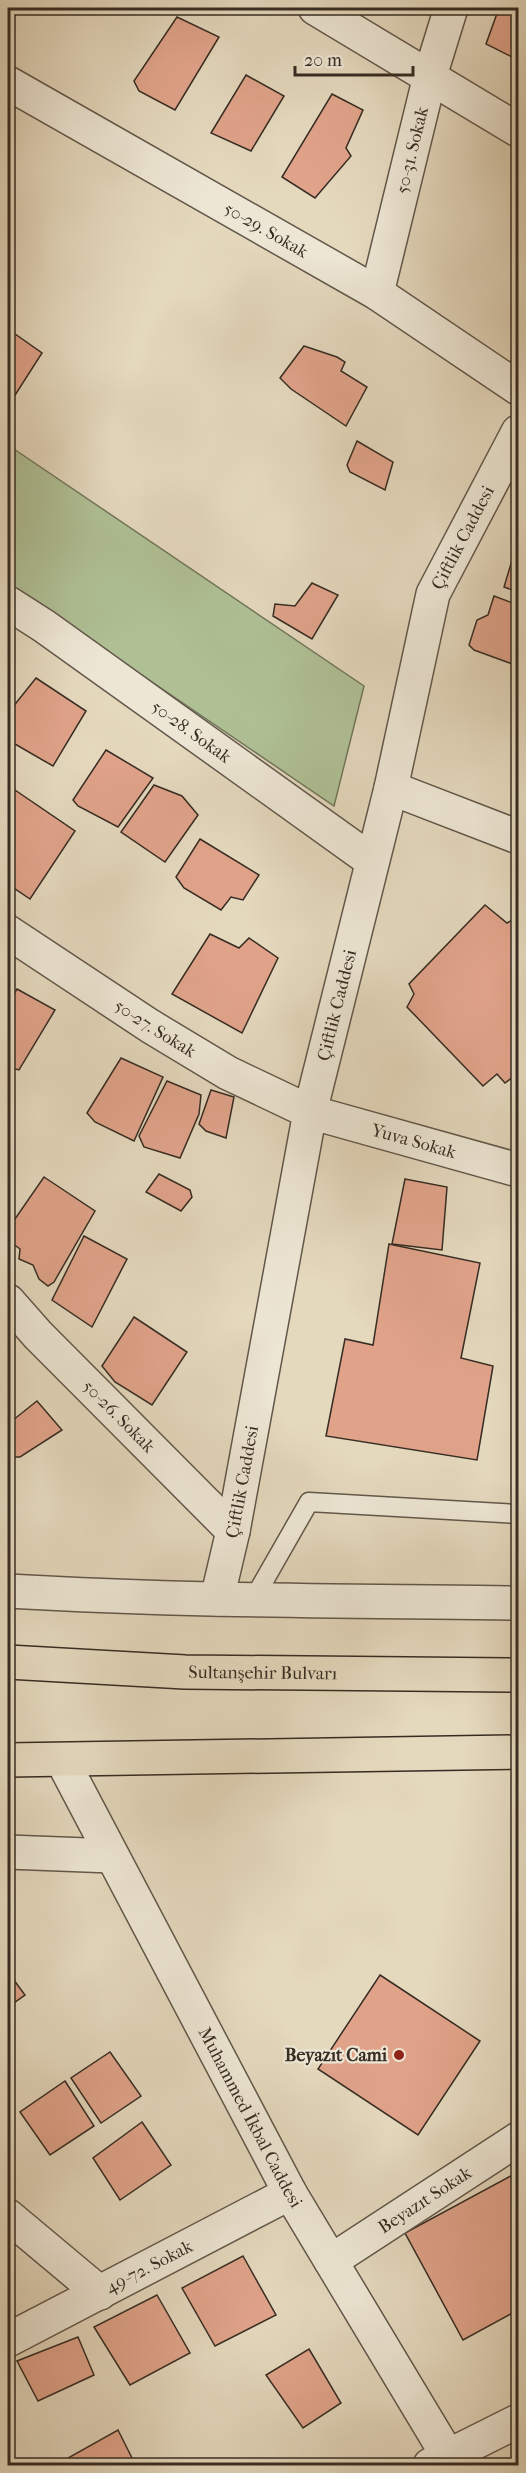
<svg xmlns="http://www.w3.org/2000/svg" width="526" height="2473" viewBox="0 0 526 2473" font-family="'IM FELL French Canon',serif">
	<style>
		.green { fill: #afc095; stroke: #72765c; stroke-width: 1.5 }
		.building { fill: #e0a38a; stroke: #362c23; stroke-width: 1.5 }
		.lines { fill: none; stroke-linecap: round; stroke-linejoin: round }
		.service-casing { stroke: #62574a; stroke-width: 21 }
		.minor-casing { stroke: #62574a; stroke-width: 36 }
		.tertiary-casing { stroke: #62574a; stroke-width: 36 }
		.trunk-casing { stroke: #362c23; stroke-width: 36 }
		.service { stroke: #ede6d4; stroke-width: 18 }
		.minor { stroke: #ede6d4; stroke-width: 33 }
		.tertiary { stroke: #ede6d4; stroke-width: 33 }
		.trunk { stroke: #e4d8bd; stroke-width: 33 }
		.poi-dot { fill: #8f2418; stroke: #ede6d4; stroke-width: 2 }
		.labels { text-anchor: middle; stroke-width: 4.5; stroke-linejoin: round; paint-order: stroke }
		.street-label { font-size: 18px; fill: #362c23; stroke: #ede6d4 }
		.poi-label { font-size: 18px; font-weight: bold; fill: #362c23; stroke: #ede6d4; text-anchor: end }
	</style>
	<rect width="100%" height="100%" fill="#e4d8bd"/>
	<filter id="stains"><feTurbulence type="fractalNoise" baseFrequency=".00333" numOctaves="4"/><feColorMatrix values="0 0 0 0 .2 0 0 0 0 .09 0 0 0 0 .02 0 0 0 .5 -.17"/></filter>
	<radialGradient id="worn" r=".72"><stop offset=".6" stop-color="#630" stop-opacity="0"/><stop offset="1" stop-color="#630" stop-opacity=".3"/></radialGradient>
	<polygon class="green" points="8,445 364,686 334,806 8,584"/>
	<g class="building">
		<polygon points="13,8 35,8 30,14"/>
		<polygon points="499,8 518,8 518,60 486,44"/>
		<polygon points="177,17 219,37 175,110 139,91 134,81"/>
		<polygon points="246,75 284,96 251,151 211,133"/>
		<polygon points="332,94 363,110 346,148 351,156 315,198 282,177"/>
		<polygon points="8,329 42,353 10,403 8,402"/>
		<polygon points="304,346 337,357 345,362 341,371 367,387 346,426 291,389 280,378"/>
		<polygon points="357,441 393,462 385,490 350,472 347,465"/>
		<polygon points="518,540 518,592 504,587"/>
		<polygon points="312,583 338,595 312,639 273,616 275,604 295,606"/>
		<polygon points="494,596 518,605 518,666 474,650 469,645 477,620 488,615"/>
		<polygon points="36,678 86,711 53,766 8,740 8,713"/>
		<polygon points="106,750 153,778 118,827 78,806 73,800"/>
		<polygon points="154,785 182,796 198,815 165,862 121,832"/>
		<polygon points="12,788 75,831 30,899 8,884 8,796"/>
		<polygon points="200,839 259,875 243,900 231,897 221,910 184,888 176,877"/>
		<polygon points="485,905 507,923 518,917 518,1082 513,1077 505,1083 497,1074 483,1086 407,1007 414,994 409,984"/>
		<polygon points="210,934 239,948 249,938 278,958 242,1033 172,994"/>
		<polygon points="17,989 55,1010 19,1070 8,1067 8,1005"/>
		<polygon points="121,1058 163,1077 134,1141 95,1122 87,1113"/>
		<polygon points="167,1081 201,1095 199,1114 180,1158 144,1147 139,1136"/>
		<polygon points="211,1090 234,1097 226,1138 206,1131 199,1124"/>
		<polygon points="159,1174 190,1190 192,1197 181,1211 146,1192"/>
		<polygon points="44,1177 95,1211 54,1282 48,1286 39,1279 33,1265 19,1259 20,1249 8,1240 8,1229"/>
		<polygon points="405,1179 447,1187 442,1250 392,1244"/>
		<polygon points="84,1236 127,1259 92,1327 52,1300"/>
		<polygon points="389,1244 480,1263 461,1358 493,1366 477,1460 326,1436 345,1339 373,1345"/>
		<polygon points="134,1317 187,1352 152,1405 115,1382 102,1366"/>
		<polygon points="37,1401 62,1430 20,1457 10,1457 8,1452 8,1424"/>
		<polygon points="8,1972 25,1995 8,2007"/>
		<polygon points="380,1975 480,2041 418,2135 318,2069"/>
		<polygon points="110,2052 141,2096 101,2123 71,2078"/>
		<polygon points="65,2081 94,2126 50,2155 20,2112"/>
		<polygon points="142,2122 171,2165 120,2200 93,2158"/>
		<polygon points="518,2172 518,2310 463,2340 405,2233"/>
		<polygon points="243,2256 276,2315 215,2346 182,2288"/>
		<polygon points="157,2295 190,2353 130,2385 94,2327"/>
		<polygon points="78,2337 94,2375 38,2401 17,2361"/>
		<polygon points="309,2349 341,2403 303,2428 266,2375"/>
		<polygon points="118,2430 136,2466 60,2466 59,2463"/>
	</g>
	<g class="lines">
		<defs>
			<polyline id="service" points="253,1600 309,1502 518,1514"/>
			<g id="minor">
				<polyline points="315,8 518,130"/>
				<path id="s1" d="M8 83 377 293 518 388"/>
				<path id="s2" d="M377 293 430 76 451 8"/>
				<path id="s3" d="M8 603 44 626 372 861"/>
				<polyline points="391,788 518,837"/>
				<path id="s4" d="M8 932 150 1026 228 1073 310 1112 518 1170"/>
				<path id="s5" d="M8 1301 38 1335 233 1531"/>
				<path id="s6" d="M217 1599 233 1531 310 1112 391 788 433 594 518 432"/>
				<path id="s7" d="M62 1760 290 2193 454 2466"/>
				<polyline points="8,1852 112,1856"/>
				<polyline points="8,2216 100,2293"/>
				<path id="s8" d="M331 2261 518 2139"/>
				<path id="s9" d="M8 2340 290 2193"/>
				<polyline points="430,2465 518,2421"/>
			</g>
			<path id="tertiary" d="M8 1591C178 1601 348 1601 518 1603"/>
			<g id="trunk">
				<path id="s10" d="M8 1662 185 1672 518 1675"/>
				<polyline points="8,1760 518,1752"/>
			</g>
		</defs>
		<use href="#service" class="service-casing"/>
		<use href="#minor" class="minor-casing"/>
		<use href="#tertiary" class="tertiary-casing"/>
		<use href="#trunk" class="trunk-casing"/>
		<use href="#service" class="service"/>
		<use href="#minor" class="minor"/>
		<use href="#tertiary" class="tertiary"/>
		<use href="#trunk" class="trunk"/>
	</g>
	<circle class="poi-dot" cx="399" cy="2055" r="6"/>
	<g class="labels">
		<g class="street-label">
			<text dy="6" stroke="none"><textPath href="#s2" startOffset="147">50-31. Sokak</textPath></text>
			<text dy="6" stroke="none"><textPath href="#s1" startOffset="297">50-29. Sokak</textPath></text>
			<text dy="6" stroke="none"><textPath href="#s6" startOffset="1092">Çiftlik Caddesi</textPath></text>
			<text dy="6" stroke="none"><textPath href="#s3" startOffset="224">50-28. Sokak</textPath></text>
			<text dy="6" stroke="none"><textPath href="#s6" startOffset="606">Çiftlik Caddesi</textPath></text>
			<text dy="6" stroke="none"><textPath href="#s4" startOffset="176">50-27. Sokak</textPath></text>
			<text dy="6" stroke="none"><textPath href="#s4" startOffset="460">Yuva Sokak</textPath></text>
			<text dy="6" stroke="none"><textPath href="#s5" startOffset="160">50-26. Sokak</textPath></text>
			<text dy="6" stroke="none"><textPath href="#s6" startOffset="120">Çiftlik Caddesi</textPath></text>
			<text dy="6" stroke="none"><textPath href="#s10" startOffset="255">Sultanşehir Bulvarı</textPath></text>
			<text dy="6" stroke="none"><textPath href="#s7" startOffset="404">Muhammed İkbal Caddesi</textPath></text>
			<text dy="6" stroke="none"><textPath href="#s8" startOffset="112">Beyazıt Sokak</textPath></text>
			<text dy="6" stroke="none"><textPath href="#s9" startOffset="159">49-72. Sokak</textPath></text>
		</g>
		<g class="poi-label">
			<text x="387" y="2061">Beyazıt Cami</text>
		</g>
	</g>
	<rect width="526" height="2473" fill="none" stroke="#e4d8bd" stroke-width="30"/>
	<rect x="9" y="9" width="508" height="2455" fill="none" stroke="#362c23" stroke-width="3"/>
	<rect x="15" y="15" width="496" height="2443" fill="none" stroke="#362c23" stroke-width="1.5"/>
	<path d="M295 66v9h118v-9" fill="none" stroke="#362c23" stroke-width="3"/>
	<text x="304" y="66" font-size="18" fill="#362c23" stroke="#ede6d4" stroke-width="4.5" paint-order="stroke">20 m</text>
	<rect width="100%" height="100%" filter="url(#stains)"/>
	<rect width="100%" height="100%" fill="url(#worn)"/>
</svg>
